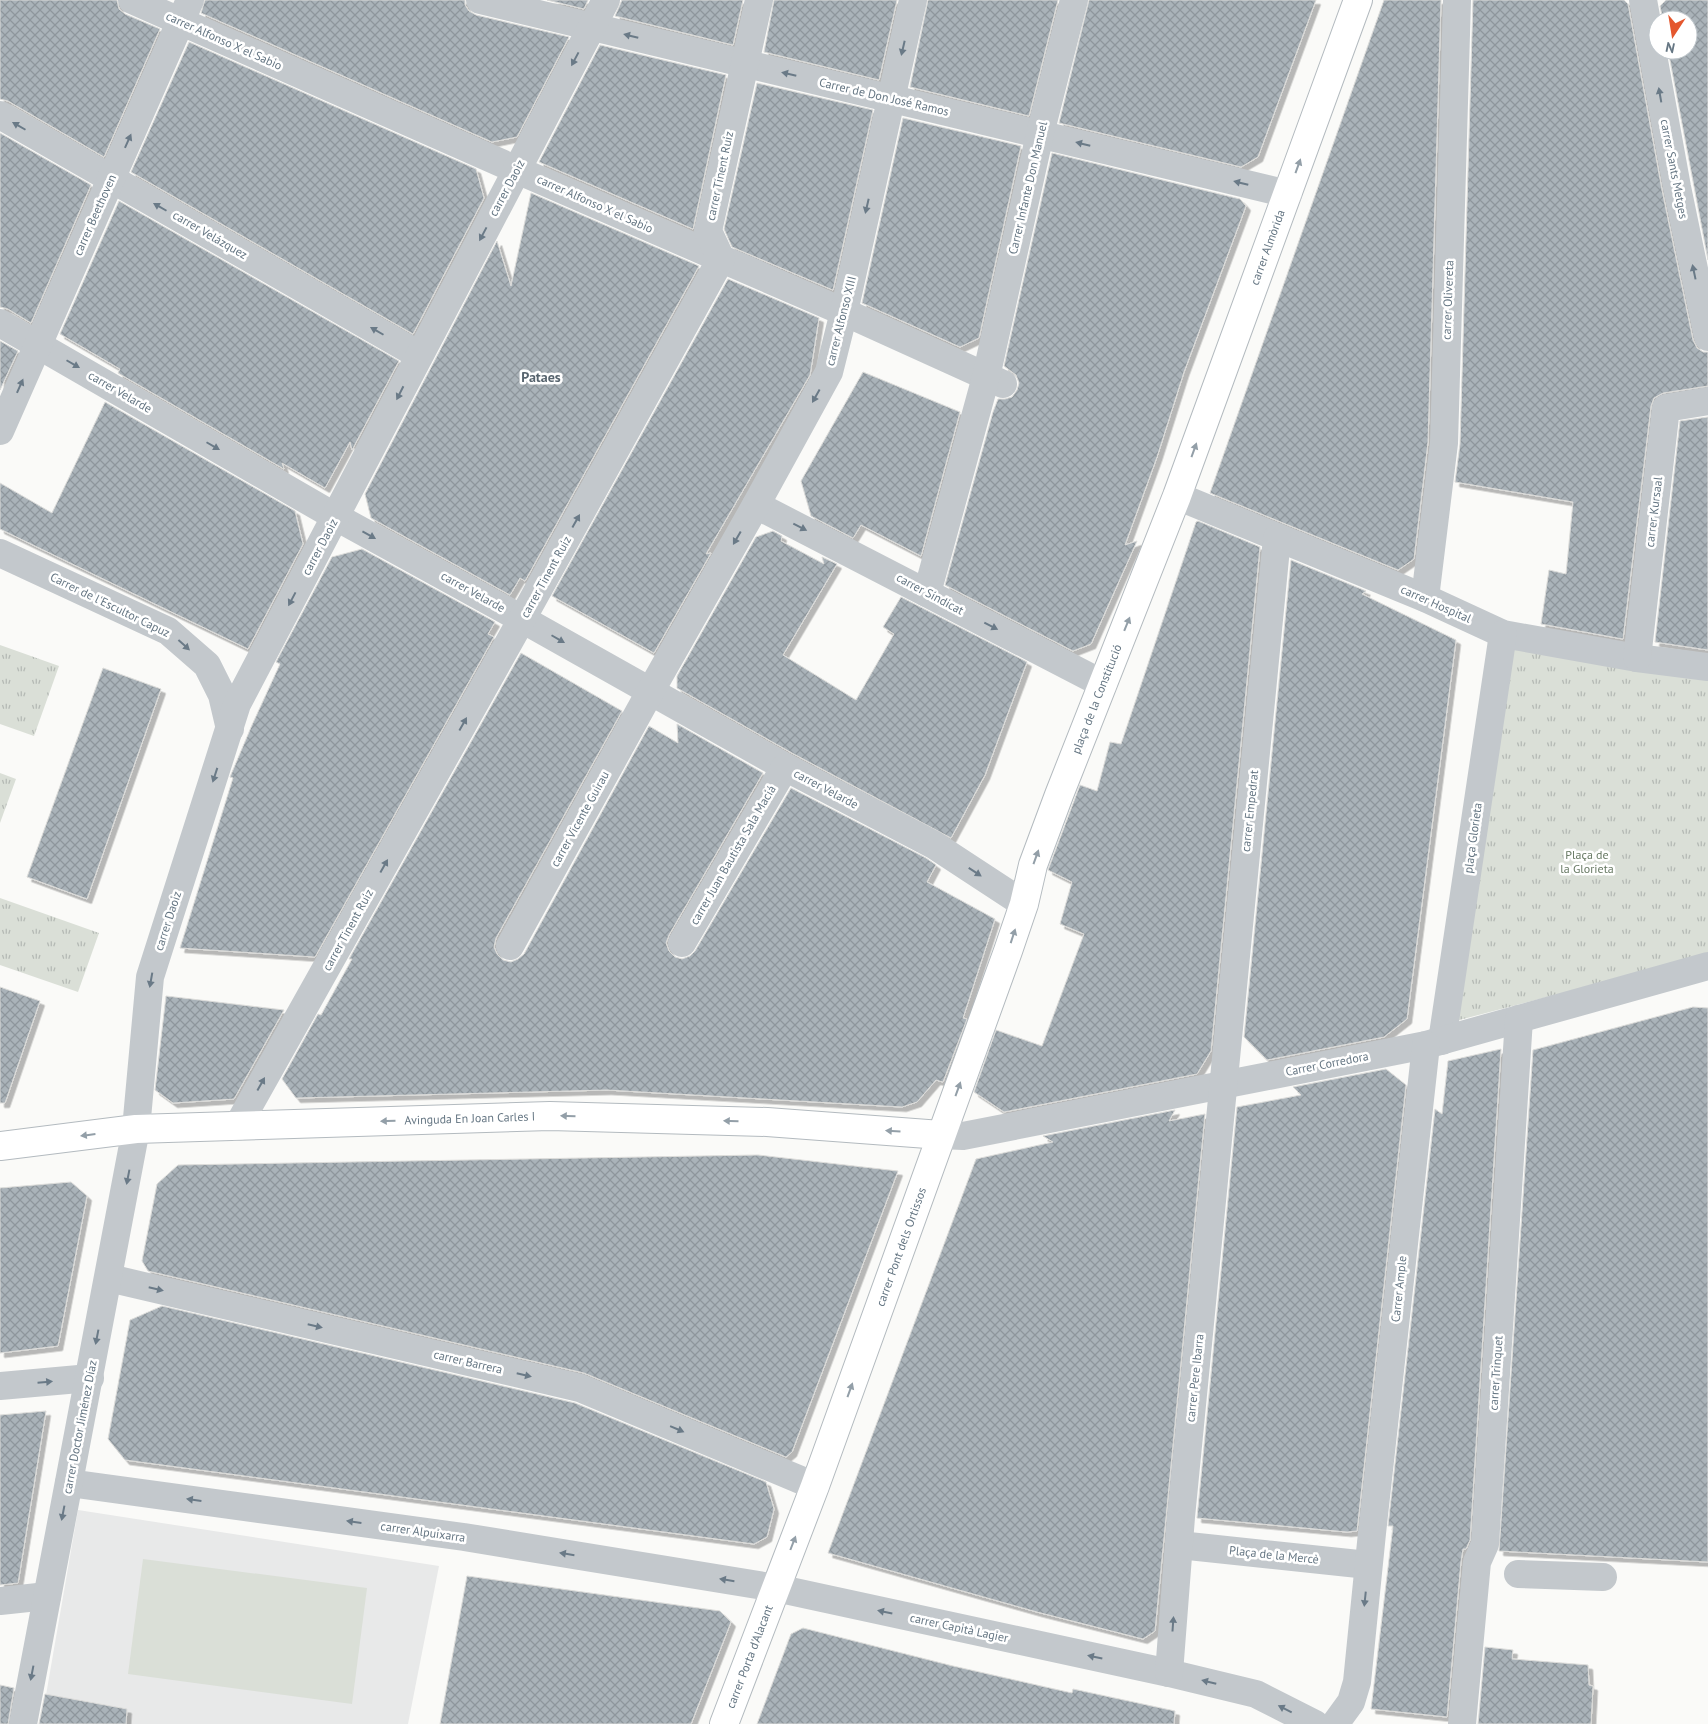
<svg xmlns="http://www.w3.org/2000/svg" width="1708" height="1724" viewBox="0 0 1708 1724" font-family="'PT Sans',sans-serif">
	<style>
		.built { fill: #e8e9e9 }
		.park { fill: url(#park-tufts) }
		.pitch { fill: #dadfd7 }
		.building { fill: url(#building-cross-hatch); stroke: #dcdcda; filter: url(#shadow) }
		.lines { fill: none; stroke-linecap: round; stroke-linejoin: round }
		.secondary-casing { stroke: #b3babf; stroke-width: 30 }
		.street { stroke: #c3c8cc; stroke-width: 28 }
		.secondary { stroke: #fff; stroke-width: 28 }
		.oneway { fill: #6a7a87 }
		.oneway2 { fill: #939fa8 }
		.labels { text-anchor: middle; stroke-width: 5; stroke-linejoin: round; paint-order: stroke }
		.street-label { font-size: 12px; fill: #657683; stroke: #fff }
		.park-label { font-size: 12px; fill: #687a64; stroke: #fff }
		.neighbourhood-label { font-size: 14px; font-weight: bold; fill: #57646e; stroke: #fff }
	</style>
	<defs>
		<pattern id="park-tufts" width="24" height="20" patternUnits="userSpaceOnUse" patternTransform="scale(1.25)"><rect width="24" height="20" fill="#dadfd7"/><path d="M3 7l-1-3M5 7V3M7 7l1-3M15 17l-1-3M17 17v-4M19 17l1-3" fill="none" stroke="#b4b9b4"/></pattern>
		<pattern id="building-cross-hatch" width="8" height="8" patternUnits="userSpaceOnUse" patternTransform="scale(1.25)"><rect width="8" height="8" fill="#aab3b9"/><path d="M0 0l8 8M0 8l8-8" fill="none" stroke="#8e969c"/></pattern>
		<filter id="shadow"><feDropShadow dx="4.5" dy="4.5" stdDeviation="0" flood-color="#0004"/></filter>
	</defs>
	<rect width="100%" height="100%" fill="#fafaf8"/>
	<polygon class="built" points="78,1510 439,1566 408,1724 41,1724"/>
	<g class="park">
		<polygon points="1496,639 1708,675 1708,955 1444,1024"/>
		<polygon points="0,645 59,666 34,736 0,724"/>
		<polygon points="0,773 16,779 0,823"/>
		<polygon points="0,898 99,933 78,992 0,965"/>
	</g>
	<polygon class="pitch" points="143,1559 367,1588 352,1704 128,1674"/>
	<g class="building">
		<polygon points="0,0 117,0 119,9 125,14 160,29 104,157 8,101 0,99"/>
		<polygon points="205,0 465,0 465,5 469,11 476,15 569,37 517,137 492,142 201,13"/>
		<polygon points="547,0 588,0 584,9"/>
		<polygon points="622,0 743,0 733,45 615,16"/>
		<polygon points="774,0 897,0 879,80 764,52"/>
		<polygon points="928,0 1058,0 1029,116 910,87"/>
		<polygon points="1089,0 1316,0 1258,157 1241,167 1059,123"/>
		<polygon points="1384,0 1441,0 1428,442 1414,559 1398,570 1210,493"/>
		<polygon points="1473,0 1624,0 1628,4 1662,190 1693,340 1697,348 1703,352 1708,352 1708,386 1663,393 1654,398 1651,406 1623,639 1541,624 1549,570 1566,574 1573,502 1455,482 1460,444"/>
		<polygon points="1666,0 1708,0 1708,260 1668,50 1688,50 1688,20 1663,20 1660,6"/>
		<polygon points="189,42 476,169 484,198 413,334 131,172"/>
		<polygon points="600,45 726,75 693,229 539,162"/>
		<polygon points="757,83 873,110 833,290 732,247 724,229"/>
		<polygon points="903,118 1021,146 979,338 960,347 862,303"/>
		<polygon points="0,133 91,185 31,323 8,309 0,307"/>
		<polygon points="1052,153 1240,199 1246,206 1184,372 1157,457 1125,545 1137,541 1091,644 1073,651 945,585 993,412 998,399 1005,399 1012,397 1017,390 1019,383 1016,375 1004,366"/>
		<polygon points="531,193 699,266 525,581 520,578 510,595 371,518 365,494 497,241 511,286"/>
		<polygon points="119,201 399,361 352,450 350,442 325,488 282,463 284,469 118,373 120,369 60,334"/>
		<polygon points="728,279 819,318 810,375 706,554 711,553 654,653 552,596"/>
		<polygon points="0,341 18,351 0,390"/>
		<polygon points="863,372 960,412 921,556 861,525 853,538 811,516 801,481"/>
		<polygon points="105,402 295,511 303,544 248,649 0,529 0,483 52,513"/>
		<polygon points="1708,417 1708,650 1655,642 1680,421"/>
		<polygon points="1198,521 1260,547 1211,1051 1197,1074 1004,1112 974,1092 996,1030 1042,1046 1084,934 1060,924 1072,882 1048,870 1080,785 1097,791 1110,742 1121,744 1196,522"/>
		<polygon points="773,531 782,536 781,541 824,564 822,557 837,564 783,655 856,700 894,634 883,627 901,597 1027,662 985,775 951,838 792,753 677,688 677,676 756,537"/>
		<polygon points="362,549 495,622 488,634 494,637 315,957 180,948 233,778 230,777 252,725 280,664 276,662 332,557"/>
		<polygon points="1291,560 1366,591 1362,594 1456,640 1407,1019 1384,1037 1267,1060 1244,1037"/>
		<polygon points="521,653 622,711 496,938 494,947 497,954 503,960 511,962 518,959 524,954 649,726 678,743 677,724 763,773 669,935 666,943 669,951 675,957 682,959 690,956 695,951 791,788 926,858 936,865 927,882 995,919 963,1018 967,1019 943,1082 936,1080 917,1102 902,1107 607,1090 296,1098 282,1079 318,1014 321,1015 352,959 349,959"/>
		<polygon points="103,668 161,689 87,899 27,877"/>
		<polygon points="0,987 40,1001 5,1103 0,1103"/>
		<polygon points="166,996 284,1010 234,1099 173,1103 155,1090"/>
		<polygon points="1693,1007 1708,1008 1708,1562 1499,1551 1533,1050"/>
		<polygon points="1501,1049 1470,1540 1466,1549 1463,1549 1461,1561 1447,1717 1371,1709 1393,1526 1388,1526 1435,1109 1442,1114 1448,1061"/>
		<polygon points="1386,1069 1406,1085 1357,1531 1347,1532 1197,1518 1237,1107 1301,1095 1293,1087"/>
		<polygon points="1175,1110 1169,1121 1205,1114 1155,1631 1143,1639 1037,1612 828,1553 976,1159 1053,1142 1043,1136"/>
		<polygon points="758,1155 898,1171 792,1452 786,1457 584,1373 148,1271 142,1261 157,1184 178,1165"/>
		<polygon points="71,1182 87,1196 58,1346 0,1353 0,1188"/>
		<polygon points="162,1306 575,1403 766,1482 774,1509 767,1537 754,1544 125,1460 108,1439 130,1320"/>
		<polygon points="46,1411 18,1583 0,1585 0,1415"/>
		<polygon points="467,1576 720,1611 731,1622 691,1724 440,1724"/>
		<polygon points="803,1628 953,1666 1072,1693 1073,1689 1175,1711 1174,1724 757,1724 791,1634"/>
		<polygon points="1485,1647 1513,1650 1512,1659 1588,1665 1589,1685 1593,1686 1591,1724 1478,1724"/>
		<polygon points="0,1685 14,1688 8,1724 0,1724"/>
		<polygon points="45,1694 127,1709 126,1724 39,1724"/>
	</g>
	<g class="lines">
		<defs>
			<g id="secondary">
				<path id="s1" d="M0 1146 136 1129 550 1116 767 1122 941 1135"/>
				<path id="s2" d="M724 1724 815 1486 1008 951 1024 904 1033 865 1059 795 1177 496 1358 0"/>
			</g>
		</defs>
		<use href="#secondary" class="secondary-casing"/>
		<g class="street">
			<polyline points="132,0 517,170 844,312 1003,384"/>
			<polyline points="480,0 1288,194"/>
			<polyline points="1643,0 1677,187 1708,337"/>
			<polyline points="0,115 419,355"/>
			<polyline points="0,323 336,517 522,619 785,767 934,845 1024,904"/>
			<polyline points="0,431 190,0"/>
			<polyline points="1177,496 1425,598 1503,634 1637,658 1708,667"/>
			<polyline points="756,505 1103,684"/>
			<polyline points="0,553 168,631 207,665 222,695 230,729"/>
			<polyline points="927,593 986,377 1040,134 1074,0"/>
			<polyline points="1425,598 1444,443 1457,0"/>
			<polyline points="1637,658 1666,408 1708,401"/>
			<polyline points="682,943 785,767"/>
			<polyline points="510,946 650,692 756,505 829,372 844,312 913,0"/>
			<polyline points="1442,1041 1503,634"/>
			<polyline points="237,1127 522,619 721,259 708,231 759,0"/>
			<polyline points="941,1135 963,1136 1426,1045 1708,966"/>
			<polyline points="109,1278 580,1388 815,1486"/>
			<polyline points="0,1386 90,1378"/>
			<polyline points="69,1483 464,1537 776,1588 1169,1673 1256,1694 1315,1724"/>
			<polyline points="1179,1545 1368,1565"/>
			<polyline points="1518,1574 1603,1577"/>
			<polyline points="0,1601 47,1596"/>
			<polyline points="1169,1673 1181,1517 1277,538"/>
			<polyline points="23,1724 136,1129 150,977 237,704 606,0"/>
			<polyline points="1335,1724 1351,1702 1357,1682 1372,1533 1426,1045"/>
			<polyline points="1462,1724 1477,1562 1485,1544 1519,1019"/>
		</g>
		<use href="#secondary" class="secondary"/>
	</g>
	<defs><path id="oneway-solid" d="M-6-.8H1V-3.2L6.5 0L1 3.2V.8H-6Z" transform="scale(1.25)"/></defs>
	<g class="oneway">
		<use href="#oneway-solid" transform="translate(631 36) rotate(-166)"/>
		<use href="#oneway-solid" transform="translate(903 48) rotate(103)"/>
		<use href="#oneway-solid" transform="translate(575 59) rotate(118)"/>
		<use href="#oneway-solid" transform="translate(789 74) rotate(-167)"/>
		<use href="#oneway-solid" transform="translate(1660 95) rotate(-100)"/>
		<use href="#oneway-solid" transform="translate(19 126) rotate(-150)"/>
		<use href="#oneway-solid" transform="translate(128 141) rotate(-66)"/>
		<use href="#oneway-solid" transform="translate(1083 144) rotate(-166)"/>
		<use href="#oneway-solid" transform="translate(1241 183) rotate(-166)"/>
		<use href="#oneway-solid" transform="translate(867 206) rotate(103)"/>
		<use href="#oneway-solid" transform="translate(160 207) rotate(-150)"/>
		<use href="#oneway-solid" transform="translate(483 234) rotate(118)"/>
		<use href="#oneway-solid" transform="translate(1694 272) rotate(-102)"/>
		<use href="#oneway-solid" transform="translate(377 331) rotate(-150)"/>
		<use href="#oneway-solid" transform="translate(73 364) rotate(30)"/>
		<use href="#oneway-solid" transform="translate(20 386) rotate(-66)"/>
		<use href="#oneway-solid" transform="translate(400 393) rotate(117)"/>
		<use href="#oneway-solid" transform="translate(816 396) rotate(119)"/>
		<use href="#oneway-solid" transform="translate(213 446) rotate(30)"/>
		<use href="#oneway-solid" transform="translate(576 521) rotate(-61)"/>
		<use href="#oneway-solid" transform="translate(800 527) rotate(27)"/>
		<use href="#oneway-solid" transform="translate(369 535) rotate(29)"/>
		<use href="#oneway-solid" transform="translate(737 538) rotate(120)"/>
		<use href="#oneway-solid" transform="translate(292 599) rotate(118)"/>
		<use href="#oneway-solid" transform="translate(991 626) rotate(27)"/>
		<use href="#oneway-solid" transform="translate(558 639) rotate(30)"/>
		<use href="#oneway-solid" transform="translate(184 645) rotate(42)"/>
		<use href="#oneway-solid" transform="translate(463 724) rotate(-61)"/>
		<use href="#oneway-solid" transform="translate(215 775) rotate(108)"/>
		<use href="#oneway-solid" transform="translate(384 866) rotate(-61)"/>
		<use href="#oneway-solid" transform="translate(975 872) rotate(33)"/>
		<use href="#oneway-solid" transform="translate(151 980) rotate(100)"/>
		<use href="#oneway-solid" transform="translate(261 1084) rotate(-61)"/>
		<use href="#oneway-solid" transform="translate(128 1177) rotate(101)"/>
		<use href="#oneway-solid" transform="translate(156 1289) rotate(13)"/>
		<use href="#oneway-solid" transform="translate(315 1326) rotate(13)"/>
		<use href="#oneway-solid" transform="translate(97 1337) rotate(101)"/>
		<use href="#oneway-solid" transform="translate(524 1375) rotate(13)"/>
		<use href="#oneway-solid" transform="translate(45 1382) rotate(-5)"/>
		<use href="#oneway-solid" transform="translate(677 1429) rotate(23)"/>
		<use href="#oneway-solid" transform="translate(194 1500) rotate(-172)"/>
		<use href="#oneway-solid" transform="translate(63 1513) rotate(101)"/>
		<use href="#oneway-solid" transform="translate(354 1522) rotate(-172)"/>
		<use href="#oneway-solid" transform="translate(567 1554) rotate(-171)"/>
		<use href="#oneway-solid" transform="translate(727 1580) rotate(-171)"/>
		<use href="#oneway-solid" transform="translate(1365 1599) rotate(96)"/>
		<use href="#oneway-solid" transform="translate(885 1612) rotate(-168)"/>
		<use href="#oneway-solid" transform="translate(1173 1624) rotate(-86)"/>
		<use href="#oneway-solid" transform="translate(1095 1657) rotate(-168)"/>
		<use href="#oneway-solid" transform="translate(32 1673) rotate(101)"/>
		<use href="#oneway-solid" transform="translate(1209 1682) rotate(-166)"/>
		<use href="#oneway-solid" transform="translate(1285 1709) rotate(-153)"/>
	</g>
	<g class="oneway2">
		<use href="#oneway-solid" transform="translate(1298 166) rotate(-70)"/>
		<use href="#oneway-solid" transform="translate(1194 450) rotate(-70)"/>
		<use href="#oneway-solid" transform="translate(1127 624) rotate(-68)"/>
		<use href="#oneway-solid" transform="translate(1036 857) rotate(-70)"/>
		<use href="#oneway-solid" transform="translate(1013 936) rotate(-72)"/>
		<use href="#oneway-solid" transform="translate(958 1089) rotate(-70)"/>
		<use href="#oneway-solid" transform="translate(568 1116) rotate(-178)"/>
		<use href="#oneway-solid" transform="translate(388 1121) rotate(178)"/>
		<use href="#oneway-solid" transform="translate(731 1121) rotate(-178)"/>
		<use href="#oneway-solid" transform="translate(893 1131) rotate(-176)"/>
		<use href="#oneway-solid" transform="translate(88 1135) rotate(173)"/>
		<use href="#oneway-solid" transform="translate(850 1390) rotate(-70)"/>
		<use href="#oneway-solid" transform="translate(793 1543) rotate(-69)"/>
	</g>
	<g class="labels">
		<g class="street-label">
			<text transform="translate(224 41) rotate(24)" y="4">carrer Alfonso X el Sabio</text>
			<text transform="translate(884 97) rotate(13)" y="4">Carrer de Don José Ramos</text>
			<text transform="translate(1674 169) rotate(79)" y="4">carrer Sants Metges</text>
			<text transform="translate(720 176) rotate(-78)" y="4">carrer Tinent Ruiz</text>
			<text transform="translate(507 188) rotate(-62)" y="4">carrer Daoiz</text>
			<text transform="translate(1028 188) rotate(-77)" y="4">Carrer Infante Don Manuel</text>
			<text transform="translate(595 204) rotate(24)" y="4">carrer Alfonso X el Sabio</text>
			<text transform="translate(95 215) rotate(-66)" y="4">carrer Beethoven</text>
			<text transform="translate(210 235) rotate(30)" y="4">carrer Velázquez</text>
			<text dy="4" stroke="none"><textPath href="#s2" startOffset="1574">carrer Almòrida</textPath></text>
			<text transform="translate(1448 300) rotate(-88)" y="4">carrer Olivereta</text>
			<text transform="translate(841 321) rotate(-76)" y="4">carrer Alfonso XIII</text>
			<text transform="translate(120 392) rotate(30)" y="4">carrer Velarde</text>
			<text transform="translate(1654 512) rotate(-83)" y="4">carrer Kursaal</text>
			<text transform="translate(320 547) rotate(-62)" y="4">carrer Daoiz</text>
			<text transform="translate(546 577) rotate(-61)" y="4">carrer Tinent Ruiz</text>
			<text transform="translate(473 592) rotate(29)" y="4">carrer Velarde</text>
			<text transform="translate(930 594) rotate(28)" y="4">carrer Sindicat</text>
			<text transform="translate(1436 604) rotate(24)" y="4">carrer Hospital</text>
			<text transform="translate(110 605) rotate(26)" y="4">Carrer de l'Escultor Capuz</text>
			<text dy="4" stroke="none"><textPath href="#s2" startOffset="1091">plaça de la Constitució</textPath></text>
			<text transform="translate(826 789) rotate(28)" y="4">carrer Velarde</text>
			<text transform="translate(1250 811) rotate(-84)" y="4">carrer Empedrat</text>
			<text transform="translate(580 819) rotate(-61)" y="4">carrer Vicente Guirau</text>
			<text transform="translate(1473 838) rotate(-82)" y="4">plaça Glorieta</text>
			<text transform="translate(733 855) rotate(-60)" y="4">carrer Juan Bautista Sala Maciá</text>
			<text transform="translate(168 921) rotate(-72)" y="4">carrer Daoiz</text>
			<text transform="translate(348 930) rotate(-61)" y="4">carrer Tinent Ruiz</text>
			<text transform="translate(1327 1064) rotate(-11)" y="4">Carrer Corredora</text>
			<text dy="4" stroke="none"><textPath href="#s1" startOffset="471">Avinguda En Joan Carles I</textPath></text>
			<text dy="4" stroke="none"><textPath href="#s2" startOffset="509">carrer Pont dels Ortissos</textPath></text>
			<text transform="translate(1399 1289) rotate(-84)" y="4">Carrer Ample</text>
			<text transform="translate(468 1362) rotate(13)" y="4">carrer Barrera</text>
			<text transform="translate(1496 1373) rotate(-86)" y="4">carrer Trinquet</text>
			<text transform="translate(1195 1378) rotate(-84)" y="4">carrer Pere Ibarra</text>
			<text transform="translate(80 1427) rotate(-79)" y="4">carrer Doctor Jiménez Díaz</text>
			<text transform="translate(423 1532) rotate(8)" y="4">carrer Alpuixarra</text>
			<text transform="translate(1274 1555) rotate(6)" y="4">Plaça de la Mercè</text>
			<text transform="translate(959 1628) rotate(12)" y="4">carrer Capità Lagier</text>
			<text dy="4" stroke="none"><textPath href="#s2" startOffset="72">carrer Porta d'Alacant</textPath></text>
		</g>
		<g class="park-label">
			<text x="1587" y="859">Plaça de<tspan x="1587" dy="14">la Glorieta</tspan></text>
		</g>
		<g class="neighbourhood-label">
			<text x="541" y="382">Pataes</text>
		</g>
	</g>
	<g transform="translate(1673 35) rotate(192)"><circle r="24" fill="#ffffff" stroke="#c1c8cd"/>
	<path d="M0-4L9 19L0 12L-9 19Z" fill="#e4572e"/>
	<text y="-8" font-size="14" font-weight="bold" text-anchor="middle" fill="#657683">N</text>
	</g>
</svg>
